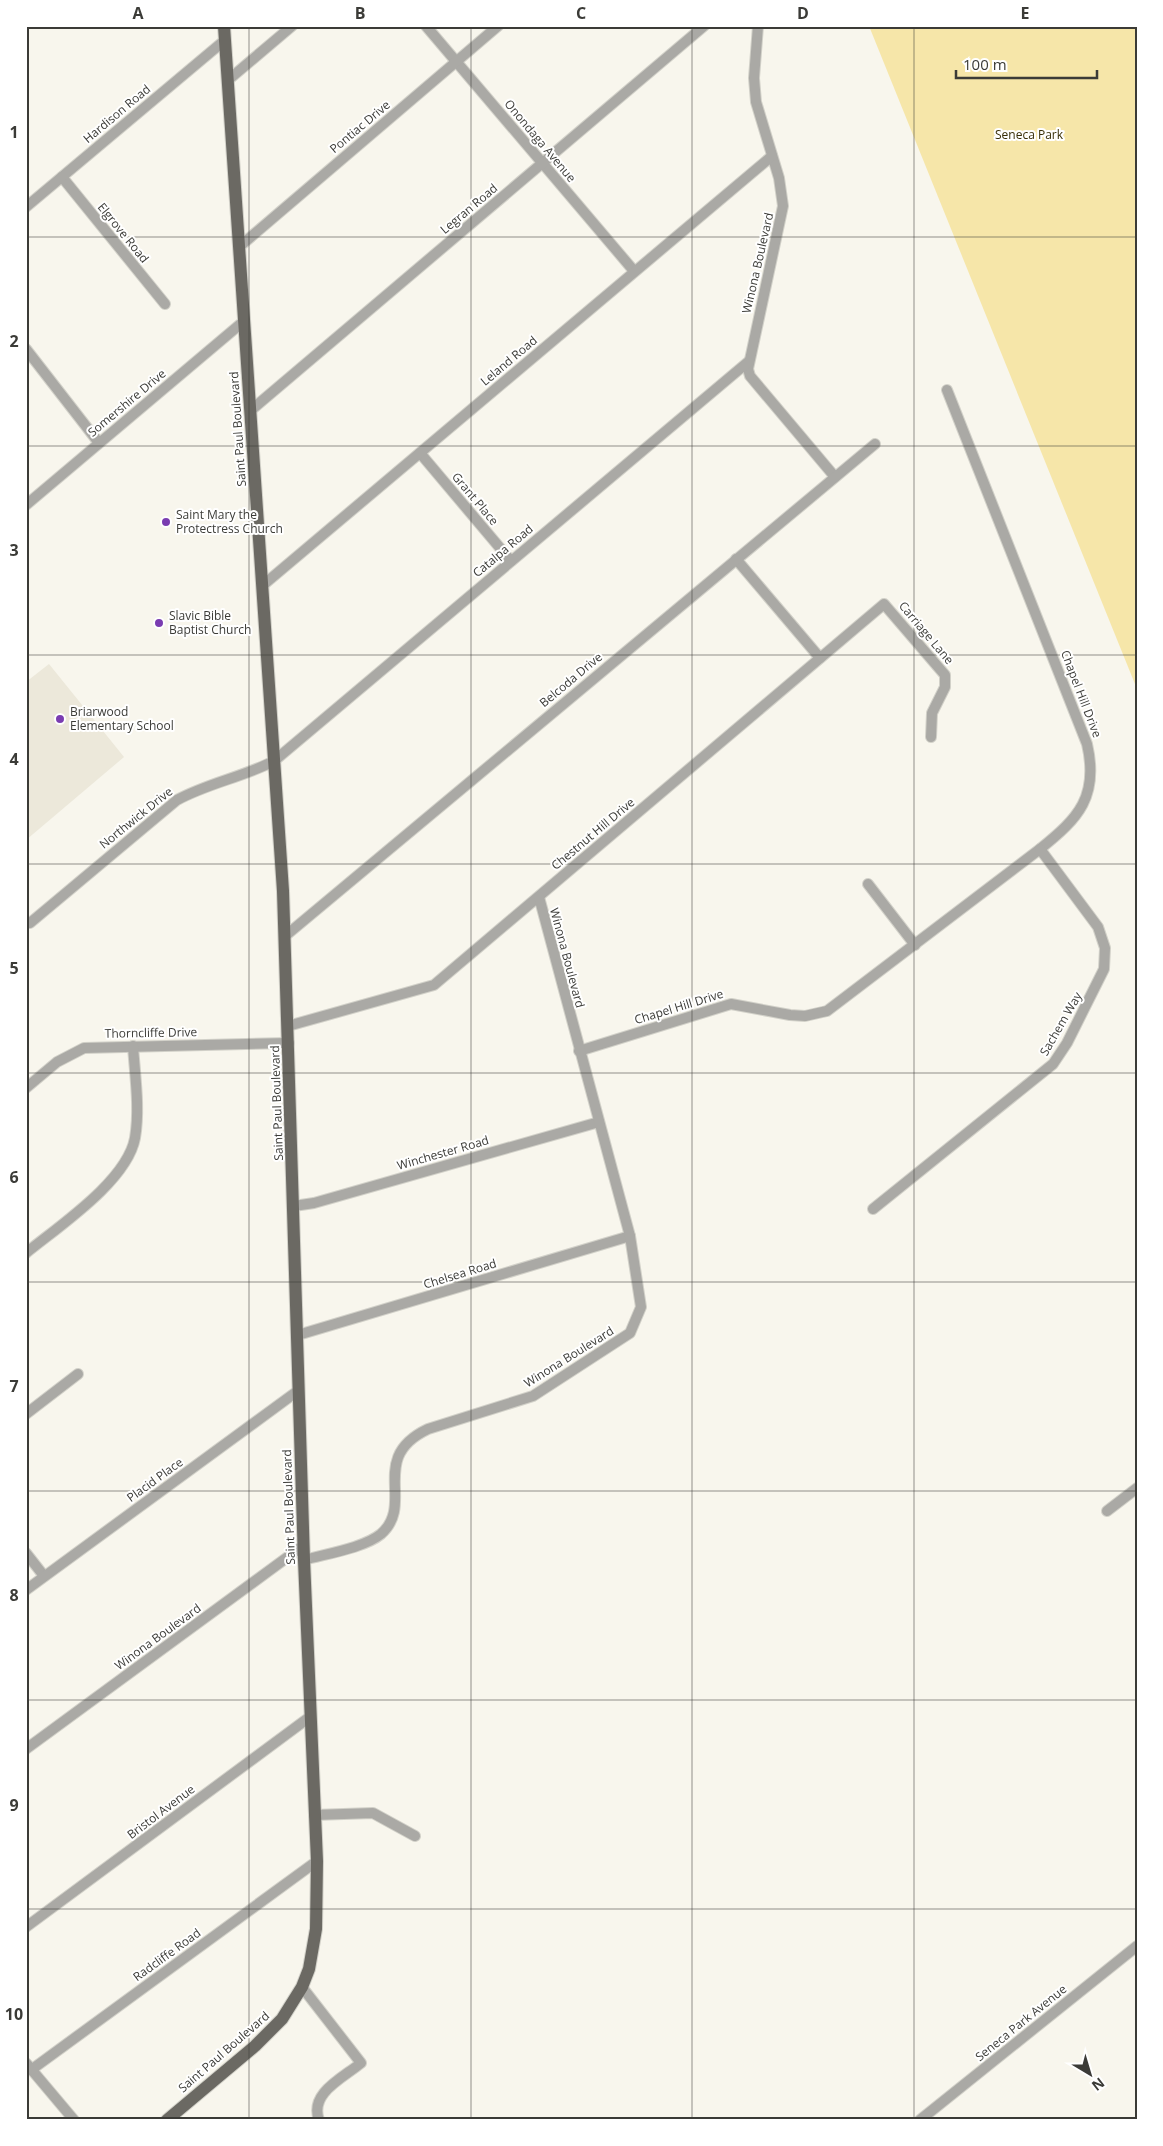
<svg xmlns="http://www.w3.org/2000/svg" width="1163" height="2146" viewBox="0 0 1163 2146" font-family="'Open Sans',sans-serif">
	<style>
		.built { fill: #ece8da }
		.green { fill: #f6e6a9 }
		.lines { fill: none; stroke-linecap: round; stroke-linejoin: round }
		.minor-casing { stroke: #d2d1c9; stroke-width: 12 }
		.major-casing { stroke: #d2d1c9; stroke-width: 14 }
		.minor { stroke: #aaa9a5; stroke-width: 10 }
		.major { stroke: #6b6963; stroke-width: 12 }
		.grid { fill: none; stroke: #3b3b37; stroke-width: 1; stroke-opacity: 0.55 }
		.poi-dot { fill: #7a3cb1; stroke: #fff; stroke-width: 2 }
		.labels { text-anchor: middle; stroke-width: 4; stroke-linejoin: round; paint-order: stroke }
		.street-label { font-size: 12px; fill: #3b3b37; stroke: #fff }
		.park-label { font-size: 12px; fill: #372d05; stroke: #fff }
		.poi-label { font-size: 12px; fill: #3b3b37; stroke: #fff; text-anchor: start }
		.neatline { fill: none; stroke: #3b3b37; stroke-width: 2 }
		.grid-label { font-size: 16px; text-anchor: middle; font-weight: bold; fill: #3b3b37 }
	</style>
	<rect width="100%" height="100%" fill="#f8f6ed"/>
	<polygon class="built" points="49,664 124,757 26,840 26,682"/>
	<polygon class="green" points="869,26 1137,26 1137,689"/>
	<g class="lines">
		<defs>
			<g id="minor">
				<polyline points="426,26 634,271"/>
				<polyline points="758,26 754,78 756,102 779,178 783,206 748,369 750,376 835,477"/>
				<polyline points="227,81 292,26"/>
				<polyline points="62,177 165,304"/>
				<polyline points="26,207 225,40"/>
				<polyline points="239,247 498,26"/>
				<polyline points="26,349 99,443"/>
				<polyline points="250,411 704,26"/>
				<polyline points="420,453 511,561"/>
				<polyline points="26,505 244,321"/>
				<polyline points="736,559 820,658"/>
				<polyline points="262,586 772,156"/>
				<polyline points="868,884 915,945"/>
				<path d="M30 923 177 800C208 783 243 777 274 761L748 362"/>
				<polyline points="284,937 875,444"/>
				<polyline points="288,1026 434,985 884,604 945,675 945,687 932,713 931,737"/>
				<path d="M579 1051 731 1004 790 1015 805 1016 827 1011 1040 849C1079 818 1099 796 1087 744L947 390"/>
				<polyline points="26,1088 57,1062 84,1048 289,1043"/>
				<polyline points="294,1206 314,1203 599,1122"/>
				<polyline points="873,1209 1053,1064 1067,1043 1104,969 1105,948 1098,927 1040,849"/>
				<path d="M26 1253C59 1226 127 1181 135 1138 140 1109 135 1076 133 1046"/>
				<polyline points="298,1335 630,1236"/>
				<polyline points="26,1414 78,1374"/>
				<polyline points="1107,1511 1137,1488"/>
				<polyline points="26,1553 44,1576"/>
				<path d="M304 1560C325 1554 364 1548 381 1534 416 1503 367 1458 428 1429L533 1396 630 1333 641 1307 630 1236 539 897"/>
				<polyline points="26,1590 299,1390"/>
				<polyline points="26,1749 304,1545"/>
				<polyline points="314,1815 373,1813 415,1836"/>
				<polyline points="26,1927 311,1716"/>
				<path d="M302 1987 361 2063C343 2078 309 2093 319 2120"/>
				<polyline points="26,2063 74,2120"/>
				<polyline points="31,2070 317,1861"/>
				<polyline points="920,2120 1137,1946"/>
			</g>
			<polyline id="major" points="167,2120 255,2046 282,2019 302,1987 309,1969 316,1929 317,1861 304,1560 283,891 224,26"/>
		</defs>
		<use href="#minor" class="minor-casing"/>
		<use href="#major" class="major-casing"/>
		<use href="#minor" class="minor"/>
		<use href="#major" class="major"/>
	</g>
	<path class="grid" d="M249 26V2120M471 26V2120M692 26V2120M914 26V2120M26 237H1137M26 446H1137M26 655H1137M26 864H1137M26 1073H1137M26 1282H1137M26 1491H1137M26 1700H1137M26 1909H1137"/>
	<g class="poi-dot">
		<circle cx="166" cy="522" r="5"/>
		<circle cx="159" cy="623" r="5"/>
		<circle cx="60" cy="719" r="5"/>
	</g>
	<g class="labels">
		<g class="street-label">
			<text transform="translate(117 114) rotate(-40)" y="4">Hardison Road</text>
			<text transform="translate(360 127) rotate(-40)" y="4">Pontiac Drive</text>
			<text transform="translate(540 141) rotate(50)" y="4">Onondaga Avenue</text>
			<text transform="translate(469 209) rotate(-40)" y="4">Legran Road</text>
			<text transform="translate(123 233) rotate(51)" y="4">Elgrove Road</text>
			<text transform="translate(758 263) rotate(-77)" y="4">Winona Boulevard</text>
			<text transform="translate(509 361) rotate(-40)" y="4">Leland Road</text>
			<text transform="translate(127 403) rotate(-40)" y="4">Somershire Drive</text>
			<text transform="translate(238 429) rotate(-94)" y="4">Saint Paul Boulevard</text>
			<text transform="translate(475 499) rotate(50)" y="4">Grant Place</text>
			<text transform="translate(503 551) rotate(-40)" y="4">Catalpa Road</text>
			<text transform="translate(926 633) rotate(50)" y="4">Carriage Lane</text>
			<text transform="translate(571 680) rotate(-40)" y="4">Belcoda Drive</text>
			<text transform="translate(1081 694) rotate(69)" y="4">Chapel Hill Drive</text>
			<text transform="translate(136 818) rotate(-39)" y="4">Northwick Drive</text>
			<text transform="translate(593 834) rotate(-40)" y="4">Chestnut Hill Drive</text>
			<text transform="translate(567 958) rotate(75)" y="4">Winona Boulevard</text>
			<text transform="translate(679 1007) rotate(-17)" y="4">Chapel Hill Drive</text>
			<text transform="translate(1061 1024) rotate(-60)" y="4">Sachem Way</text>
			<text transform="translate(151 1033) rotate(-1)" y="4">Thorncliffe Drive</text>
			<text transform="translate(277 1103) rotate(-92)" y="4">Saint Paul Boulevard</text>
			<text transform="translate(443 1153) rotate(-16)" y="4">Winchester Road</text>
			<text transform="translate(460 1274) rotate(-17)" y="4">Chelsea Road</text>
			<text transform="translate(569 1357) rotate(-32)" y="4">Winona Boulevard</text>
			<text transform="translate(155 1480) rotate(-36)" y="4">Placid Place</text>
			<text transform="translate(289 1507) rotate(-92)" y="4">Saint Paul Boulevard</text>
			<text transform="translate(158 1637) rotate(-36)" y="4">Winona Boulevard</text>
			<text transform="translate(161 1812) rotate(-37)" y="4">Bristol Avenue</text>
			<text transform="translate(167 1955) rotate(-36)" y="4">Radcliffe Road</text>
			<text transform="translate(1021 2023) rotate(-39)" y="4">Seneca Park Avenue</text>
			<text transform="translate(224 2052) rotate(-41)" y="4">Saint Paul Boulevard</text>
		</g>
		<g class="park-label">
			<text x="1029" y="139">Seneca Park</text>
		</g>
		<g class="poi-label">
			<text x="176" y="519">Saint Mary the<tspan x="176" dy="14">Protectress Church</tspan></text>
			<text x="169" y="620">Slavic Bible<tspan x="169" dy="14">Baptist Church</tspan></text>
			<text x="70" y="716">Briarwood<tspan x="70" dy="14">Elementary School</tspan></text>
		</g>
	</g>
	<rect width="1163" height="2146" fill="none" stroke="#ffffff" stroke-width="55"/>
	<g transform="translate(1090 2074) rotate(142)" stroke="#ffffff" stroke-width="4" paint-order="stroke">
	<path d="M0-4L9 19L0 12L-9 19Z" fill="#3b3b37"/>
	<text y="-8" font-size="14" font-weight="bold" text-anchor="middle" fill="#3b3b37">N</text>
	</g>
	<path d="M956 70v8h141v-8" fill="none" stroke="#3b3b37" stroke-width="2.5"/>
	<text x="963" y="70" font-size="15" fill="#3b3b37" stroke="#ffffff" stroke-width="4" paint-order="stroke">100 m</text>
	<rect x="28" y="28" width="1108" height="2090" class="neatline"/>
	<g class="grid-label">
		<text x="138" y="19">A</text>
		<text x="360" y="19">B</text>
		<text x="581" y="19">C</text>
		<text x="803" y="19">D</text>
		<text x="1025" y="19">E</text>
		<text x="14" y="138">1</text>
		<text x="14" y="347">2</text>
		<text x="14" y="556">3</text>
		<text x="14" y="765">4</text>
		<text x="14" y="974">5</text>
		<text x="14" y="1183">6</text>
		<text x="14" y="1392">7</text>
		<text x="14" y="1601">8</text>
		<text x="14" y="1811">9</text>
		<text x="14" y="2020">10</text>
	</g>
</svg>
